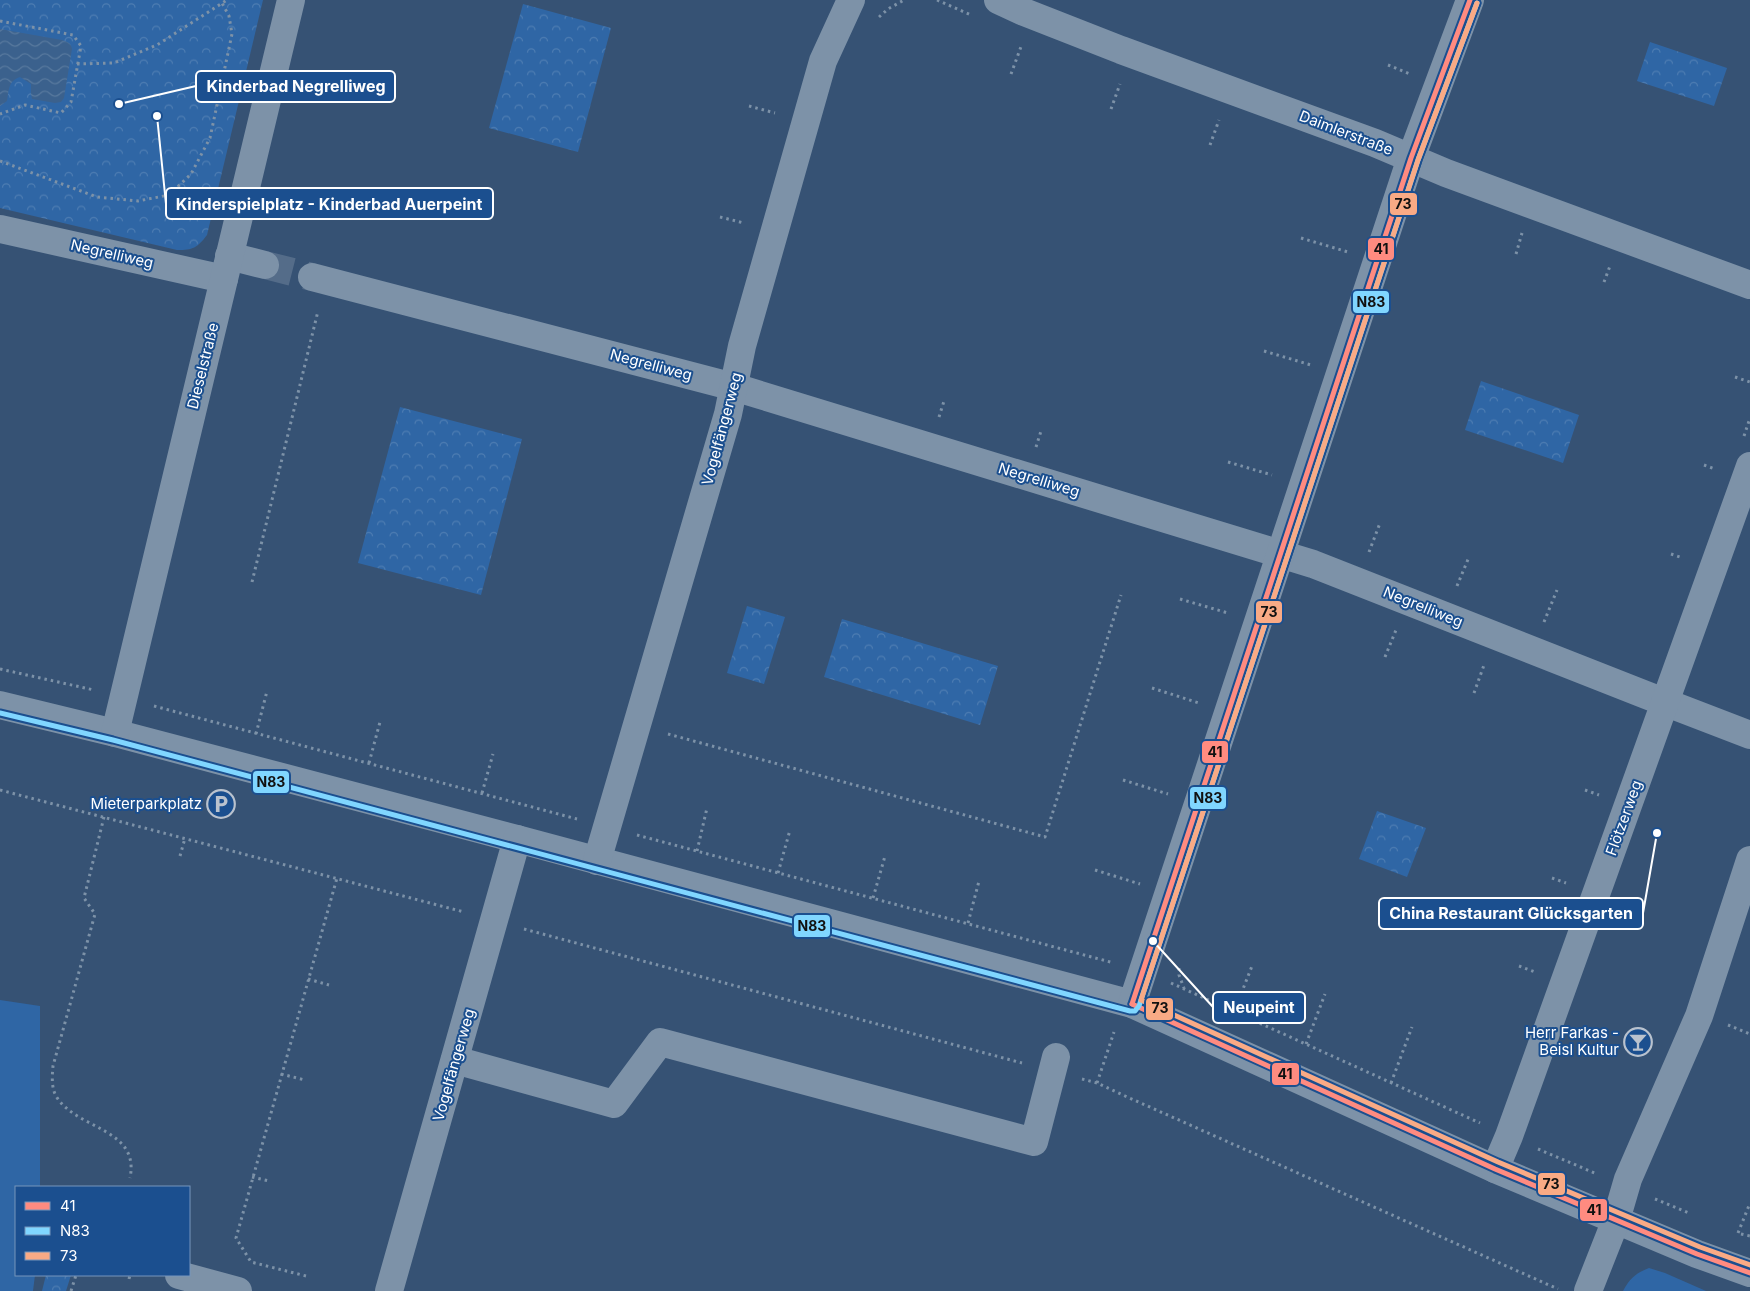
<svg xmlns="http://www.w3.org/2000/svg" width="1750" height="1291" viewBox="0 0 1750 1291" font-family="Inter,sans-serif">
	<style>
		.grass { fill: #2f66a5 }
		.park { fill: url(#park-crowns) }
		.water { fill: url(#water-waves) }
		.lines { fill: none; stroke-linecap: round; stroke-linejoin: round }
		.minor-tunnel { stroke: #546c89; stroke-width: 28; stroke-dasharray: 28 14; stroke-linecap: butt }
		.path { stroke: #7d92a8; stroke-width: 3; stroke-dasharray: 2.5 4; stroke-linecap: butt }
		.minor { stroke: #7d92a8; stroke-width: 28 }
		.bus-1-casing { stroke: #1b4f8f; stroke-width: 9 }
		.bus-2-casing { stroke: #1b4f8f; stroke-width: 9 }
		.bus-3-casing { stroke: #1b4f8f; stroke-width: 9 }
		.bus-1 { stroke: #ff8b80; stroke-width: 5 }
		.bus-2 { stroke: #80d6ff; stroke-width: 5 }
		.bus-3 { stroke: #f9aa85; stroke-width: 5 }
		.labels { text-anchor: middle; stroke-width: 4; stroke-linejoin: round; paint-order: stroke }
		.street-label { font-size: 15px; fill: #fff; stroke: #1b4f8f }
		.poi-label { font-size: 15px; fill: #fff; stroke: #1b4f8f; text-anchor: end }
		.leader { fill: none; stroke: #fff; stroke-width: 2 }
		.callout-dot { fill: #fff; stroke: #1b4f8f; stroke-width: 2 }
		.callout { fill: #1b4f8f; stroke: #fff; stroke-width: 2 }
		.callout-label { font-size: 16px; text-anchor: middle; font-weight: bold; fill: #fff }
		.line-badge { stroke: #1b4f8f; stroke-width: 2 }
		.pale-badge-label { font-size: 14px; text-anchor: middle; font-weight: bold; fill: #111 }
	</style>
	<defs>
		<pattern id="park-crowns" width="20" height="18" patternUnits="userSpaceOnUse" patternTransform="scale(1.25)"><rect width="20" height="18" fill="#2f66a5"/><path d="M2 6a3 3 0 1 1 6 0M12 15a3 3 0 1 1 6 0" fill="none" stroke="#4e7db2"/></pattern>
		<pattern id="water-waves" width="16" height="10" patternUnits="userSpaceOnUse" patternTransform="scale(1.25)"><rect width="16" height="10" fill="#3b618d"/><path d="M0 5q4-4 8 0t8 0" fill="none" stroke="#58799e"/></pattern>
	</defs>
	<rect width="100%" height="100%" fill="#365274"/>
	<g class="grass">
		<polygon points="0,1000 40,1006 40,1187 16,1187 16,1275 35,1275 33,1291 0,1291"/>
		<path d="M1649 1268 1665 1273 1706 1291H1623C1630 1278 1636 1273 1649 1268Z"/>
	</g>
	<g class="park">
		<path d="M0 0H263L207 235C197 248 193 250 177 250L0 208Z"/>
		<polygon points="523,4 611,28 578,152 489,128"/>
		<polygon points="1650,42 1727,68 1714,106 1637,81"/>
		<polygon points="1481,381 1579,415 1563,463 1465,430"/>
		<polygon points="400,407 522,439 481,595 358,563"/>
		<polygon points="747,606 785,617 764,684 727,673"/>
		<polygon points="842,619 998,666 980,725 824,677"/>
		<polygon points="1377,811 1426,828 1407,877 1359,859"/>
		<polygon points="46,1275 71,1275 66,1291 42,1291"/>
	</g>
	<path class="water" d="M0 29 62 40C68 42 71 43 72 49L64 98 61 102 55 103 32 99 31 94V84L20 77C8 81 9 90 7 101L0 106Z"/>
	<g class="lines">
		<polyline class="minor-tunnel" points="265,265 312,277"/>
		<g class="path">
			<polyline points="937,0 971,15"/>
			<polyline points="879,17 888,9 904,0"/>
			<polyline points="0,21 73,35 81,46 71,102 61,113 25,105 0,114"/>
			<polyline points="77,64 114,63 157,45 227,0"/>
			<polyline points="1388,65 1410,74"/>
			<polyline points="1011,74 1022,44"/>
			<polyline points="749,106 775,113"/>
			<polyline points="1111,109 1120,84"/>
			<polyline points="1210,145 1219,120"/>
			<polyline points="0,161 97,197 138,201 169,195 191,174 210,138 232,34 229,16 222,3"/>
			<polyline points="720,217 744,223"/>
			<polyline points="1301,238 1348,252"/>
			<polyline points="1516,254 1522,233"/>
			<polyline points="1604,282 1610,266"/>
			<polyline points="1264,351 1311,365"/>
			<polyline points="1735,377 1750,382"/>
			<polyline points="939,417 944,401"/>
			<polyline points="1744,436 1750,418"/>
			<polyline points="1036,447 1041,431"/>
			<polyline points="1228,462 1272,475"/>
			<polyline points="1704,465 1715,469"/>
			<polyline points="1369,552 1380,523"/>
			<polyline points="1671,554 1683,558"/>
			<polyline points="252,582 318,311"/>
			<polyline points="1457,586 1469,557"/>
			<polyline points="1180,599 1228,613"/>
			<polyline points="1544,622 1557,590"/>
			<polyline points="1385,657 1396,630"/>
			<polyline points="0,669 94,690"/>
			<polyline points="1152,688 1199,703"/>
			<polyline points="1474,693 1484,665"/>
			<polyline points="154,706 577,819"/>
			<polyline points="256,734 267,691"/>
			<polyline points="668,734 1045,837 1121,595"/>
			<polyline points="369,763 380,722"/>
			<polyline points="1123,780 1168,794"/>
			<polyline points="0,790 464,912"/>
			<polyline points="1585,790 1599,795"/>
			<polyline points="482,793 493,754"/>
			<path d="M104 817 84 898 95 914 53 1066C52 1077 51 1090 58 1099 80 1130 140 1129 130 1178"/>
			<polyline points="637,835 1114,963"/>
			<polyline points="697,851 707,808"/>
			<polyline points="180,856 185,838"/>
			<polyline points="1095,870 1140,884"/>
			<polyline points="778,873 790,830"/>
			<polyline points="1552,878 1566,883"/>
			<polyline points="873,898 885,856"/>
			<polyline points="968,923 979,881"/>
			<polyline points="524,929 1022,1063"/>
			<polyline points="1519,966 1535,972"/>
			<polyline points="1179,968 1179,975 1184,988"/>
			<polyline points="308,979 329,985"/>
			<polyline points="1171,983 1480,1123"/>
			<polyline points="1234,1012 1252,966"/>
			<polyline points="1728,1025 1750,1034"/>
			<polyline points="1306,1044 1325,994"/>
			<polyline points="281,1074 305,1080"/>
			<polyline points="1082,1079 1097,1083 1125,1096 1558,1289"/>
			<polyline points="1097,1083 1114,1032"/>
			<polyline points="1391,1083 1412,1027"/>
			<polyline points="1538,1149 1597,1174"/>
			<polyline points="252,1177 269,1181"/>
			<polyline points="1655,1199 1689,1213"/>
			<polyline points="1738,1233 1750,1203"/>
			<polyline points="1741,1234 1750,1236"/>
			<polyline points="306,1276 251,1262 236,1238 337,878"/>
			<polyline points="129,1279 130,1275"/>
			<polyline points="71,1291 76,1275"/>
		</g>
		<g class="minor">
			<polyline points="998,0 1024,12 1121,50 1375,143 1446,173 1750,285"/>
			<polyline points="0,229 224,279"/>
			<polyline points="229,256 265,265"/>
			<polyline points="312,277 734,387 1313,564 1646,695 1750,735"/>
			<polyline points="0,705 115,733 517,839 1132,1004 1495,1169 1697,1254 1750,1273"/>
			<polyline points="115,733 291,0"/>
			<polyline points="597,861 728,414 742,346 823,61 851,0"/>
			<polyline points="1132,1004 1411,158 1470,0"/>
			<polyline points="455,1060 614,1104 660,1042 1034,1142 1056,1057"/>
			<polyline points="1495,1169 1509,1136 1750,466"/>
			<polyline points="179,1275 238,1291"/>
			<polyline points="389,1291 517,839"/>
			<polyline points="1588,1291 1616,1220 1628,1179 1699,1016 1750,860"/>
		</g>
		<defs>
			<g id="bus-1">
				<polyline points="1132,1004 1411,158 1470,0"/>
				<polyline points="1132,1004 1495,1169 1697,1254 1750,1273"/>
			</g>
			<polyline id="bus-2" points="0,713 113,740 1130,1011 1135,1011 1139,1006 1418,160 1477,3"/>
			<polyline id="bus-3" points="1477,3 1418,160 1141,1000 1498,1162 1700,1247 1750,1265"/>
		</defs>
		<use href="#bus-1" class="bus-1-casing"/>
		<use href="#bus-2" class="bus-2-casing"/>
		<use href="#bus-3" class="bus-3-casing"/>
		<use href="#bus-1" class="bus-1"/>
		<use href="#bus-2" class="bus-2"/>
		<use href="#bus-3" class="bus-3"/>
	</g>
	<defs>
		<symbol id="parking-ring" viewBox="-11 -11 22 22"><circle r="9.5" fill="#1b4f8f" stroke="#b9c2ce" stroke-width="1.5"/><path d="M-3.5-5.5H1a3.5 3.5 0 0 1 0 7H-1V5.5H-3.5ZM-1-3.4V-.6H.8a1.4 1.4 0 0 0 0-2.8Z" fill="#b9c2ce"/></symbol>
		<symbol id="bar-ring" viewBox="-11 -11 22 22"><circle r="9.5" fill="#1b4f8f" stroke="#b9c2ce" stroke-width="1.5"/><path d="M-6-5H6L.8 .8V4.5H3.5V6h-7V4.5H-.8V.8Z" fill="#b9c2ce"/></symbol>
	</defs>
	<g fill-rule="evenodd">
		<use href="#parking-ring" x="205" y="788" width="32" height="32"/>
		<use href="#bar-ring" x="1622" y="1026" width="32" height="32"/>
	</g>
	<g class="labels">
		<g class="street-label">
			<text transform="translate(1346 133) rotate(21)" y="5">Daimlerstraße</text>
			<text transform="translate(112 254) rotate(13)" y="5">Negrelliweg</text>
			<text transform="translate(651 365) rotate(15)" y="5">Negrelliweg</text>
			<text transform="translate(203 366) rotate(-76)" y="5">Dieselstraße</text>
			<text transform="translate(722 429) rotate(-75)" y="5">Vogelfängerweg</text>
			<text transform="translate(1039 480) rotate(17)" y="5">Negrelliweg</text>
			<text transform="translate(1423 607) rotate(22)" y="5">Negrelliweg</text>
			<text transform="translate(1624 818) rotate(-70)" y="5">Flötzerweg</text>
			<text transform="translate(454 1065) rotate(-74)" y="5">Vogelfängerweg</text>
		</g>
		<g class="poi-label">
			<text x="202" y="809">Mieterparkplatz</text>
			<text x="1619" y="1038">Herr Farkas -<tspan x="1619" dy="17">Beisl Kultur</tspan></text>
		</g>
	</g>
	<path class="leader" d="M119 104L196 86M157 116L166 204M1657 833L1643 913M1153 941L1213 1007"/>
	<g class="callout-dot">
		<circle cx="119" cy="104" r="5"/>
		<circle cx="157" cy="116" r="5"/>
		<circle cx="1657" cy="833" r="5"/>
		<circle cx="1153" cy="941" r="5"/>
	</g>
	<g class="callout">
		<rect x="196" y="71" width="199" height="31" rx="5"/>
		<rect x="166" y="188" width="327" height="31" rx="5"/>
		<rect x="1379" y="898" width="264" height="31" rx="5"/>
		<rect x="1213" y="992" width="92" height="31" rx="5"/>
	</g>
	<g class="callout-label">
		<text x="296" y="92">Kinderbad Negrelliweg</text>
		<text x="329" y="210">Kinderspielplatz - Kinderbad Auerpeint</text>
		<text x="1511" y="919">China Restaurant Glücksgarten</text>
		<text x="1259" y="1013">Neupeint</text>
	</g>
	<g class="line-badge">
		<rect x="1389" y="192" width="29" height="24" rx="5" fill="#f9aa85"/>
		<rect x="1367" y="237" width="28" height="24" rx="5" fill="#ff8b80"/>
		<rect x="1352" y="290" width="38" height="24" rx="5" fill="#80d6ff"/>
		<rect x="1255" y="600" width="28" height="24" rx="5" fill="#f9aa85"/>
		<rect x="1201" y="740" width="28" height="24" rx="5" fill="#ff8b80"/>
		<rect x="252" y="770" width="38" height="24" rx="5" fill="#80d6ff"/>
		<rect x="1189" y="786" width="38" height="24" rx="5" fill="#80d6ff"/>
		<rect x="793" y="914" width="38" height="24" rx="5" fill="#80d6ff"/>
		<rect x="1145" y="997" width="29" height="24" rx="5" fill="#f9aa85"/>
		<rect x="1271" y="1062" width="29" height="24" rx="5" fill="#ff8b80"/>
		<rect x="1537" y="1172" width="29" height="24" rx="5" fill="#f9aa85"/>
		<rect x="1579" y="1198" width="29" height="24" rx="5" fill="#ff8b80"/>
	</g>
	<g class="pale-badge-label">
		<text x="1403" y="209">73</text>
		<text x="1381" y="254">41</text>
		<text x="1371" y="307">N83</text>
		<text x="1269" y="617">73</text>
		<text x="1215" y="757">41</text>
		<text x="271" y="787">N83</text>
		<text x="1208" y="803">N83</text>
		<text x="812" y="931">N83</text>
		<text x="1160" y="1013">73</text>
		<text x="1285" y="1079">41</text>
		<text x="1551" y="1189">73</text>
		<text x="1594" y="1215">41</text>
	</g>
	<rect x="15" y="1186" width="175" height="90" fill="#1b4f8f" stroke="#7695bc"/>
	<rect x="25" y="1202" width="25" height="8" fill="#ff8b80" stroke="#7695bc"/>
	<text x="60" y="1211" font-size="15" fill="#ffffff">41</text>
	<rect x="25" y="1227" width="25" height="8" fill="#80d6ff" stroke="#7695bc"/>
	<text x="60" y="1236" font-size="15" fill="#ffffff">N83</text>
	<rect x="25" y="1252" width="25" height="8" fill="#f9aa85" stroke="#7695bc"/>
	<text x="60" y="1261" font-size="15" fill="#ffffff">73</text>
</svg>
